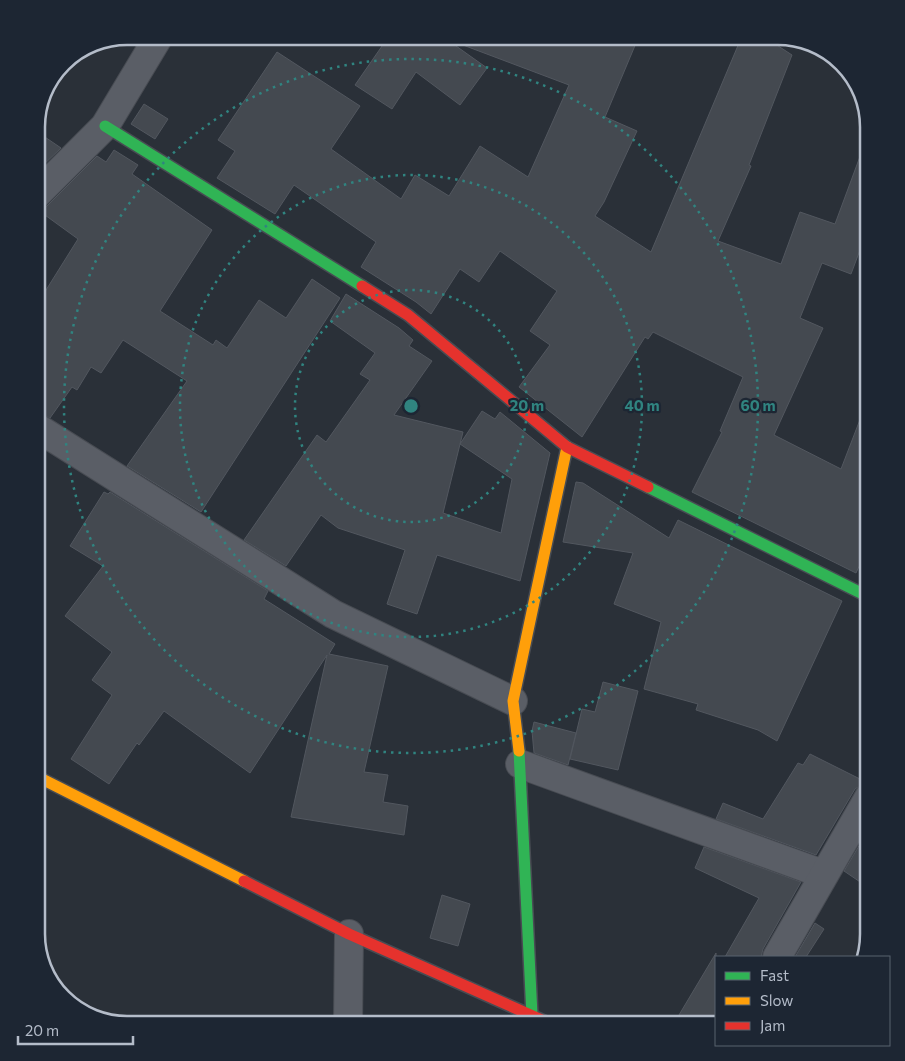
<svg xmlns="http://www.w3.org/2000/svg" width="905" height="1061" viewBox="0 0 905 1061" font-family="Commissioner,sans-serif">
	<style>
		.building { fill: #444950; stroke: #52575f }
		.lines { fill: none; stroke-linecap: round; stroke-linejoin: round }
		.street-casing { stroke: #484c53; stroke-width: 30 }
		.fast-casing { stroke: #484c53; stroke-width: 14 }
		.slow-casing { stroke: #484c53; stroke-width: 14 }
		.jam-casing { stroke: #484c53; stroke-width: 14 }
		.street { stroke: #5a5e66; stroke-width: 28 }
		.fast { stroke: #30b455; stroke-width: 11 }
		.slow { stroke: #ff9f0a; stroke-width: 11 }
		.jam { stroke: #e5322d; stroke-width: 11 }
		.ring { fill: none; stroke: #308480; stroke-width: 2.5; stroke-dasharray: 2.5 5 }
		.rim { fill: none; stroke: #b4bcc9; stroke-width: 2.5 }
		.centre { fill: #308480; stroke: #1d2633; stroke-width: 2.5 }
		.ring-label { font-size: 15px; text-anchor: middle; font-weight: bold; fill: #308480; stroke: #1d2633; stroke-width: 4.5; stroke-linejoin: round; paint-order: stroke }
	</style>
	<rect width="100%" height="100%" fill="#2a3038"/>
	<g class="building">
		<polygon points="389,36 442,36 487,68 460,105 416,72 392,109 355,85"/>
		<polygon points="447,36 639,36 605,117 637,131 604,202 595,216 651,252 742,36 763,36 792,55 749,165 751,166 718,241 781,264 800,212 835,224 865,143 869,144 869,226 851,274 822,263 800,318 823,328 774,435 841,469 866,404 869,404 869,545 856,573 692,492 722,432 720,431 743,377 653,332 648,339 645,337 582,437 519,387 550,345 530,331 557,291 500,251 479,282 460,269 431,314 416,302 361,267 376,242 294,185 275,214 217,178 235,151 218,140 277,52 360,106 331,149 401,199 415,175 449,196 480,146 528,177 569,85 447,39"/>
		<polygon points="144,104 168,119 155,139 131,124"/>
		<polygon points="36,131 61,148 36,172"/>
		<polygon points="114,150 138,165 132,174 212,230 160,311 213,345 216,340 227,348 259,300 286,318 312,279 340,298 201,512 127,466 187,381 123,340 101,373 91,367 77,390 72,387 50,418 36,411 36,306 78,239 38,210 47,206 97,156 106,162"/>
		<polygon points="346,294 399,328 413,340 409,346 432,361 394,415 463,432 443,513 501,533 512,479 460,444 482,411 495,419 500,412 550,453 520,581 437,555 417,614 387,604 405,550 338,528 321,515 286,566 244,540 317,435 326,442 370,380 360,374 375,353 330,321"/>
		<polygon points="576,482 583,483 669,538 678,520 842,601 777,741 758,730 696,710 698,704 644,689 661,622 614,604 633,553 563,542"/>
		<polygon points="104,492 108,494 110,492 268,591 264,599 335,644 329,654 388,666 364,772 388,775 383,802 408,806 404,835 291,817 327,655 250,773 164,711 139,745 137,743 109,784 71,759 112,695 92,680 112,652 65,616 103,566 70,546"/>
		<polygon points="603,682 638,691 618,770 570,759 582,709 595,712"/>
		<polygon points="534,722 576,733 568,765 534,753 532,731"/>
		<polygon points="810,754 866,782 855,789 816,855 716,819 723,803 763,819 798,763 803,765"/>
		<polygon points="869,829 869,888 844,871"/>
		<polygon points="704,847 801,882 763,949 761,957 725,957 759,898 695,868"/>
		<polygon points="442,895 470,904 458,946 430,938"/>
		<polygon points="815,923 824,929 806,957 795,957"/>
		<polygon points="716,953 716,1025 673,1025"/>
	</g>
	<g class="lines">
		<defs>
			<g id="street">
				<polyline points="36,195 105,126 159,36"/>
				<polyline points="36,427 333,614 513,701"/>
				<polyline points="520,764 823,874"/>
				<polyline points="777,957 869,797"/>
				<polyline points="348,1025 349,934"/>
			</g>
			<g id="fast">
				<polyline points="105,126 362,286"/>
				<polyline points="648,487 869,597"/>
				<polyline points="519,751 532,1015"/>
			</g>
			<g id="slow">
				<polyline points="519,751 513,701 567,447"/>
				<polyline points="36,776 244,881"/>
			</g>
			<g id="jam">
				<polyline points="362,286 408,315 567,447 648,487"/>
				<polyline points="244,881 349,934 553,1025"/>
			</g>
		</defs>
		<use href="#street" class="street-casing"/>
		<use href="#fast" class="fast-casing"/>
		<use href="#slow" class="slow-casing"/>
		<use href="#jam" class="jam-casing"/>
		<use href="#street" class="street"/>
		<use href="#fast" class="fast"/>
		<use href="#slow" class="slow"/>
		<use href="#jam" class="jam"/>
	</g>
	<g class="ring">
		<circle cx="411" cy="406" r="116"/>
		<circle cx="411" cy="406" r="231"/>
		<circle cx="411" cy="406" r="347"/>
	</g>
	<path d="M0 0H905V1061H0ZM127 45H778A82 82 0 0 1 860 127V934A82 82 0 0 1 778 1016H127A82 82 0 0 1 45 934V127A82 82 0 0 1 127 45Z" fill="#1d2633" fill-rule="evenodd"/>
	<path class="rim" d="M127 45H778A82 82 0 0 1 860 127V934A82 82 0 0 1 778 1016H127A82 82 0 0 1 45 934V127A82 82 0 0 1 127 45Z"/>
	<circle cx="411" cy="406" r="8" class="centre"/>
	<g class="ring-label">
		<text x="527" y="411">20 m</text>
		<text x="642" y="411">40 m</text>
		<text x="758" y="411">60 m</text>
	</g>
	<rect x="715" y="956" width="175" height="90" fill="#1d2633" stroke="#59626f"/>
	<rect x="725" y="972" width="25" height="8" fill="#30b455" stroke="#59626f"/>
	<text x="760" y="981" font-size="15" fill="#b4bcc9">Fast</text>
	<rect x="725" y="997" width="25" height="8" fill="#ff9f0a" stroke="#59626f"/>
	<text x="760" y="1006" font-size="15" fill="#b4bcc9">Slow</text>
	<rect x="725" y="1022" width="25" height="8" fill="#e5322d" stroke="#59626f"/>
	<text x="760" y="1031" font-size="15" fill="#b4bcc9">Jam</text>
	<path d="M18 1036v8h115v-8" fill="none" stroke="#b4bcc9" stroke-width="2.5"/>
	<text x="25" y="1036" font-size="15" fill="#b4bcc9" stroke="#1d2633" stroke-width="4" paint-order="stroke">20 m</text>
</svg>
